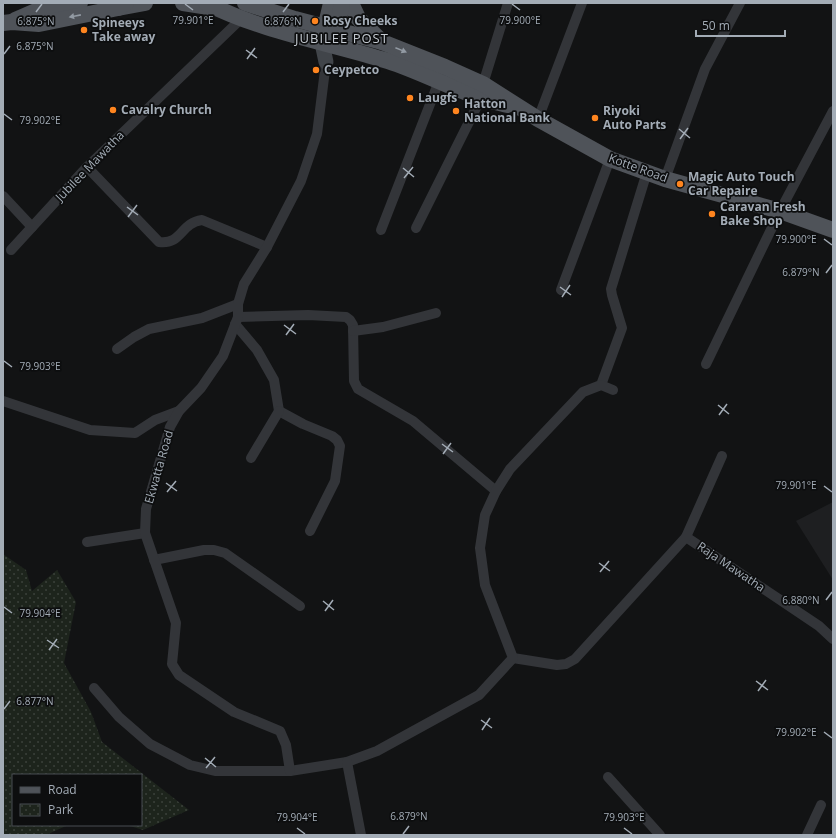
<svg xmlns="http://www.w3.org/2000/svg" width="836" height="838" viewBox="0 0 836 838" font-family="'Open Sans',sans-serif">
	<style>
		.built { fill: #1e1f21 }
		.park { fill: url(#park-dots) }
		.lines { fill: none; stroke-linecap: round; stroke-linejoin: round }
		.minor { stroke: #333539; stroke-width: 10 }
		.secondary { stroke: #41454a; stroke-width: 15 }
		.primary { stroke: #4f5359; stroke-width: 16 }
		.oneway { fill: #929aa3 }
		.ticks { fill: none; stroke: #a3acb6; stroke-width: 1.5 }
		.poi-dot { fill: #ff851f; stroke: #0d0e0f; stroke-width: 1.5 }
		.labels { text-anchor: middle; stroke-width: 3.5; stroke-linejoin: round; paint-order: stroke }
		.poi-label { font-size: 12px; font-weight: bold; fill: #a3acb6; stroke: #0d0e0f; text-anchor: start }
		.street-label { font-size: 12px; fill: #a3acb6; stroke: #0d0e0f }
		.neighbourhood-label { font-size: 13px; letter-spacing: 1px; fill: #c4cad1; stroke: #0d0e0f }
		.ticks-label { font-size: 10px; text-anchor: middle; fill: #a3acb6; stroke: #0d0e0f; stroke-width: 3.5; stroke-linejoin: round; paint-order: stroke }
	</style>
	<defs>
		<pattern id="park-dots" width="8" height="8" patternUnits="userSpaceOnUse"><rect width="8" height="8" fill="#1d241c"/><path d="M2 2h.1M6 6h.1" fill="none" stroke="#3b413b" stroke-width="1.8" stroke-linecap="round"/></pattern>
	</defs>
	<rect width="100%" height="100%" fill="#121314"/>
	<polygon class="built" points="833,502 833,580 796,521"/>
	<polygon class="park" points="3,554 26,570 32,591 57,570 76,602 64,663 91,712 102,742 189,810 143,830 127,825 141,825 141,775 13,775 13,825 68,825 46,835 3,835"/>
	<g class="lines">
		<g class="minor">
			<polyline points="483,84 508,3"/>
			<polyline points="538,119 582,3"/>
			<path d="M87 167 159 242C182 245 180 223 202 220L267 247"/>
			<polyline points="665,179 705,69 740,3"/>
			<polyline points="3,196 32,227"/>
			<polyline points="416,228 481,98"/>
			<polyline points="381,230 439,81"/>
			<polyline points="11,250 87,167 241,19"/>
			<polyline points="561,290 610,159"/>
			<polyline points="238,317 308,315 346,317 350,320 353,325 354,381 358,389 413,421 496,491"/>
			<polyline points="235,324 257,350 274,380 279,411"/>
			<polyline points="353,331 383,327 436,313"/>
			<polyline points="117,349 134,337 149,329 202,318 238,304"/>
			<polyline points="706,364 780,211 833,111"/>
			<polyline points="601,385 622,328 612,295 611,289 647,172"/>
			<polyline points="3,401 90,430 135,433 155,420 179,411"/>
			<polyline points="279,411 303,424 332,436 337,440 340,446 335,481 310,531"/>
			<polyline points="251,458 279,411"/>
			<polyline points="686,537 819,626 833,639"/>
			<polyline points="87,542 145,533"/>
			<polyline points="154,560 204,550 214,550 225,553 300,606"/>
			<polyline points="513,658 557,665 566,664 575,659 686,537 722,456"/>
			<polyline points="94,688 119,717 150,744 190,765 215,771 290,771 347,762 377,751 479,695 513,658 485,585 480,548 485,515 496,491 510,469 583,392 601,385 613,390"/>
			<polyline points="347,762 361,835"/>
			<polyline points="290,771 286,745 280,731 234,712 179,675 172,664 176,623 145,533 146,509 170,427 179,411 201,388 223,356 238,317 238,304 244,284 267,247 301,181 317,134 326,62"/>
			<polyline points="608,777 660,835"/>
			<polyline points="807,835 821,805"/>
		</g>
		<polyline class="secondary" points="322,43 326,62"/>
		<g class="primary">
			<polyline points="183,3 215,8"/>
			<path d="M206 3C264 32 327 42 388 61 419 71 449 87 481 98 489 101 498 102 507 105"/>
			<polyline points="245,3 295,19 382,42 445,67 483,84 538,119 610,159 665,179 780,211 833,230"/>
			<polyline points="351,3 358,18 382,42"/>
			<polyline points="118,8 145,3"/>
			<polyline points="15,20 38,10 80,3"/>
			<polyline points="3,23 12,22 39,24 118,8 126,3"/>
			<polyline points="323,37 331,3"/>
			<polyline points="335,41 342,3"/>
		</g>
	</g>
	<defs><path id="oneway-solid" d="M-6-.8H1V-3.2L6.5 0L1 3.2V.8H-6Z"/></defs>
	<g class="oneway">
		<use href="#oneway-solid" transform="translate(75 16) rotate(169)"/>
		<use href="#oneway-solid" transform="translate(401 50) rotate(22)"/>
	</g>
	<path class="ticks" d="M185 4 193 10M512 4 520 10M36 12 42 4M283 12 289 4M246 50 257 58M4 54 10 46M247 59 255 48M4 114 12 120M679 129 690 138M680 139 688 128M403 168 414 177M404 178 413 167M127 207 138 215M128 217 137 205M824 239 832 245M826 273 832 265M560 287 571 295M562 297 570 285M284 325 296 334M286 335 294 324M4 361 12 367M718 405 729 414M719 415 727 404M442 444 453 452M443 454 451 443M166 483 177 491M824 486 832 492M167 492 176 481M599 563 610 571M600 572 609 561M826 600 832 592M323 601 334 610M4 607 12 613M325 611 333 600M47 640 59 648M49 650 57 639M756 681 768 690M758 691 766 680M4 709 10 701M481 720 492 728M482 730 490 718M824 732 832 738M205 758 216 767M206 768 215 757M297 828 305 834M624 828 632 834M403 834 409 826"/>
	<g class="poi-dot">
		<circle cx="315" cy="21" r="4"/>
		<circle cx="84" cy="30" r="4"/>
		<circle cx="316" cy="70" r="4"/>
		<circle cx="410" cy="98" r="4"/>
		<circle cx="113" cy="110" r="4"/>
		<circle cx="456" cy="111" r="4"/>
		<circle cx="595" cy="118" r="4"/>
		<circle cx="680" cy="184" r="4"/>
		<circle cx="712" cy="214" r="4"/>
	</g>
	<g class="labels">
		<g class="poi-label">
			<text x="323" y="25">Rosy Cheeks</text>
			<text x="92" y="27">Spineeys<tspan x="92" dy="14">Take away</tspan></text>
			<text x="324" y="74">Ceypetco</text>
			<text x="418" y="102">Laugfs</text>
			<text x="464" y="108">Hatton<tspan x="464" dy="14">National Bank</tspan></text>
			<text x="121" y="114">Cavalry Church</text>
			<text x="603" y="115">Riyoki<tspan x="603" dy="14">Auto Parts</tspan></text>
			<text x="688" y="181">Magic Auto Touch<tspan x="688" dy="14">Car Repaire</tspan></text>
			<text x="720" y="211">Caravan Fresh<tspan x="720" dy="14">Bake Shop</tspan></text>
		</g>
		<g class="street-label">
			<text transform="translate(90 166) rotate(-46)" y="4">Jubilee Mawatha</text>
			<text transform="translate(638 168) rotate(20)" y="4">Kotte Road</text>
			<text transform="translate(159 467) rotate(-74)" y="4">Ekwatta Road</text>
			<text transform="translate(731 567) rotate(34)" y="4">Raja Mawatha</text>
		</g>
		<g class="neighbourhood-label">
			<text x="342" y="43">JUBILEE POST</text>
		</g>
	</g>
	<g class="ticks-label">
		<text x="193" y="24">79.901°E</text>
		<text x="520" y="24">79.900°E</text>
		<text x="36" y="25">6.875°N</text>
		<text x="283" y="25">6.876°N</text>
		<text x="35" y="50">6.875°N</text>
		<text x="40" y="124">79.902°E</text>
		<text x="796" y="243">79.900°E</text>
		<text x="801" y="276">6.879°N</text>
		<text x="40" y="370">79.903°E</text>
		<text x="796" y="489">79.901°E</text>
		<text x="801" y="604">6.880°N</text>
		<text x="40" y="617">79.904°E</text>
		<text x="35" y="705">6.877°N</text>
		<text x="796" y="736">79.902°E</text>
		<text x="409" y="820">6.879°N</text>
		<text x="297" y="821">79.904°E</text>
		<text x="624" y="821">79.903°E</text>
	</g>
	<rect width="836" height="838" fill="none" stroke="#a3acb6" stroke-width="8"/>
	<rect x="12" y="774" width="130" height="52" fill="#0d0e0f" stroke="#494d52"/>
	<rect x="20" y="787" width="20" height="6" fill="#4f5359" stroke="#494d52"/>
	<text x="48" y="794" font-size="12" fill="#a3acb6">Road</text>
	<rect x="20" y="804" width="20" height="12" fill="url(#park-dots)" stroke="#494d52"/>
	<text x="48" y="814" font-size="12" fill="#a3acb6">Park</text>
	<path d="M696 30v6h89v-6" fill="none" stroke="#a3acb6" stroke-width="2"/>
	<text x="702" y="30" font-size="12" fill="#a3acb6" stroke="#0d0e0f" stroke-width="3" paint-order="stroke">50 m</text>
</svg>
